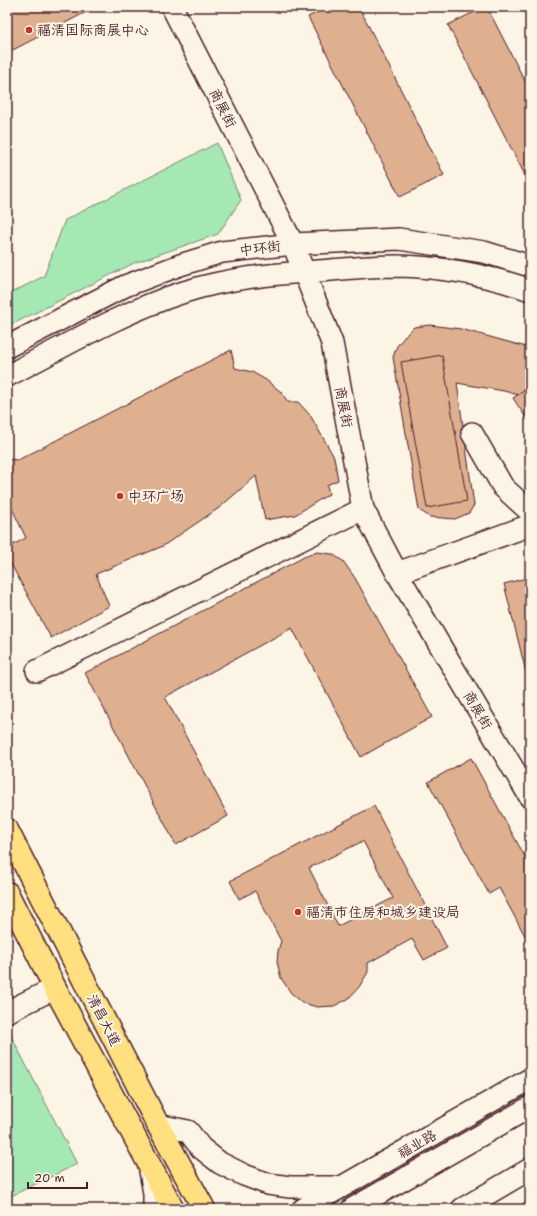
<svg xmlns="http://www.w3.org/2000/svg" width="537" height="1216" viewBox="0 0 537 1216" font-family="'Shantell Sans','LXGW WenKai TC',sans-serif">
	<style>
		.green { fill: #a5e8b3; stroke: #78846f }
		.building { fill: #deb08f; stroke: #4a1f2b; fill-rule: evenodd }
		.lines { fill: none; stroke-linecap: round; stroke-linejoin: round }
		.minor-casing { stroke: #4a1f2b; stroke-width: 24 }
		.major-casing { stroke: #4a1f2b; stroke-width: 25 }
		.minor { stroke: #fcf5e5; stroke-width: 21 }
		.major { stroke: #ffdf80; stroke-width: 22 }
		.poi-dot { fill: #c8321e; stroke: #fcf5e5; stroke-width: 1.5 }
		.labels { text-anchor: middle; stroke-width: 4; stroke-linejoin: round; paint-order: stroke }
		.poi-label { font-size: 14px; fill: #4a1f2b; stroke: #fcf5e5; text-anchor: start }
		.street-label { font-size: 14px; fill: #4a1f2b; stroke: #fcf5e5 }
	</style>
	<rect width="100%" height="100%" fill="#fcf5e5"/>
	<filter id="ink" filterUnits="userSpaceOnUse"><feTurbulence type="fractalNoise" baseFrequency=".025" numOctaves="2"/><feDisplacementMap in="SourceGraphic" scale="8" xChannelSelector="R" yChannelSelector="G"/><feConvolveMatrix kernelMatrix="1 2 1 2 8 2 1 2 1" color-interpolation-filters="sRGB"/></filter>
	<g filter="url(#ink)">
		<g class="green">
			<polygon points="217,143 241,200 218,234 134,263 7,327 7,295 44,276 65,220"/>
			<polygon points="7,1028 77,1164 7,1198"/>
		</g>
		<g class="building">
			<polygon points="7,7 96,7 7,53"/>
			<polygon points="327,7 359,7 444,175 400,197 308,17"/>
			<polygon points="484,7 487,7 530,91 530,185 448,25"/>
			<polygon points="430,325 461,329 530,348 530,398 504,391 457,383 474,505 469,513 455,519 430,517 419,510 393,357 397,346 405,336 414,327"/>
			<polygon points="231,350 235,368 252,372 266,380 281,392 288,402 298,402 310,415 334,457 338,480 327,485 329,494 295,515 265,520 256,476 219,508 163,546 96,574 109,606 51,638 7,557 7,548 26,538 7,498 7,459 18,460"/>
			<polygon points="442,355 467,501 427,508 401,362"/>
			<polygon points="530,387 530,424 513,398"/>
			<polygon points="317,552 332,554 343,561 355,578 432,717 361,757 292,628 165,697 228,816 176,845 85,673 304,557"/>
			<polygon points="530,577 530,688 504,584"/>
			<polygon points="471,758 530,866 530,945 499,888 489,894 428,782"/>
			<path d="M374 806 447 948 424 960 412 939 368 963V972L359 987 348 999 334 1006 317 1007 303 1003 291 993 281 978 277 962 278 951 281 941 255 891 239 899 230 881ZM363 841 393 898 338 926 309 868Z"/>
			<polygon points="530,1200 530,1209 524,1209 521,1205"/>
		</g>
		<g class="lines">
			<defs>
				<g id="minor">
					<polyline points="172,7 293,244 332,343 363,509 397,573 530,797"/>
					<polyline points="7,347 125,286 180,265 222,252 293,244 399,239 484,252 530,266"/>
					<path d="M7 376C65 346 122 312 184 292 228 278 273 274 318 271 344 269 371 266 397 266 441 267 488 275 530 290"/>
					<polyline points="472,433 503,487 527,509"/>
					<polyline points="397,573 528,526"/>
					<polyline points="37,671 363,509"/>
					<polyline points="7,1012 55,988"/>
					<polyline points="158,1125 188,1131 201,1148 220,1163 244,1175 268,1184 290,1187 339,1187"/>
					<polyline points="150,1171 154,1193 154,1209"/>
					<polyline points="303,1209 530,1079"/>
					<polyline points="352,1209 530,1107"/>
					<polyline points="462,1209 530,1169"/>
				</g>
				<g id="major">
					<polyline points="7,830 158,1125 204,1209"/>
					<polyline points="7,893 55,988 173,1209"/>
				</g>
			</defs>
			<use href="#minor" class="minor-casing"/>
			<use href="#major" class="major-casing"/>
			<use href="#minor" class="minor"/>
			<use href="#major" class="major"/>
		</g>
	</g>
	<g class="poi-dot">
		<circle cx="29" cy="30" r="4"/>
		<circle cx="120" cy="496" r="4"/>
		<circle cx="298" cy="912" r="4"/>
	</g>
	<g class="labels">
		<g class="poi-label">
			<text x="37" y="35">福清国际商展中心</text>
			<text x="128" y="501">中环广场</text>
			<text x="306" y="917">福清市住房和城乡建设局</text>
		</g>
		<g class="street-label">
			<text transform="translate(223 108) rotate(63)" y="5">商展街</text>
			<text transform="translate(260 248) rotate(-7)" y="5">中环街</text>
			<text transform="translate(344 407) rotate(79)" y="5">商展街</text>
			<text transform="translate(478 710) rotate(59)" y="5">商展街</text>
			<text transform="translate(104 1020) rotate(63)" y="5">清昌大道</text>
			<text transform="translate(417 1144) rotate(-30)" y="5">福业路</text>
		</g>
	</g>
	<rect width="537" height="1216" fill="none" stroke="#fcf5e5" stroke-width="24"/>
	<rect x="12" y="12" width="513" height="1192" fill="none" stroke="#4a1f2b" stroke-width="1.5" filter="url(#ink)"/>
	<path d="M28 1182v6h59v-6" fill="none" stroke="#4a1f2b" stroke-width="2"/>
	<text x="34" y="1182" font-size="12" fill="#4a1f2b" stroke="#fcf5e5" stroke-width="3" paint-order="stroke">20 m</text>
</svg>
